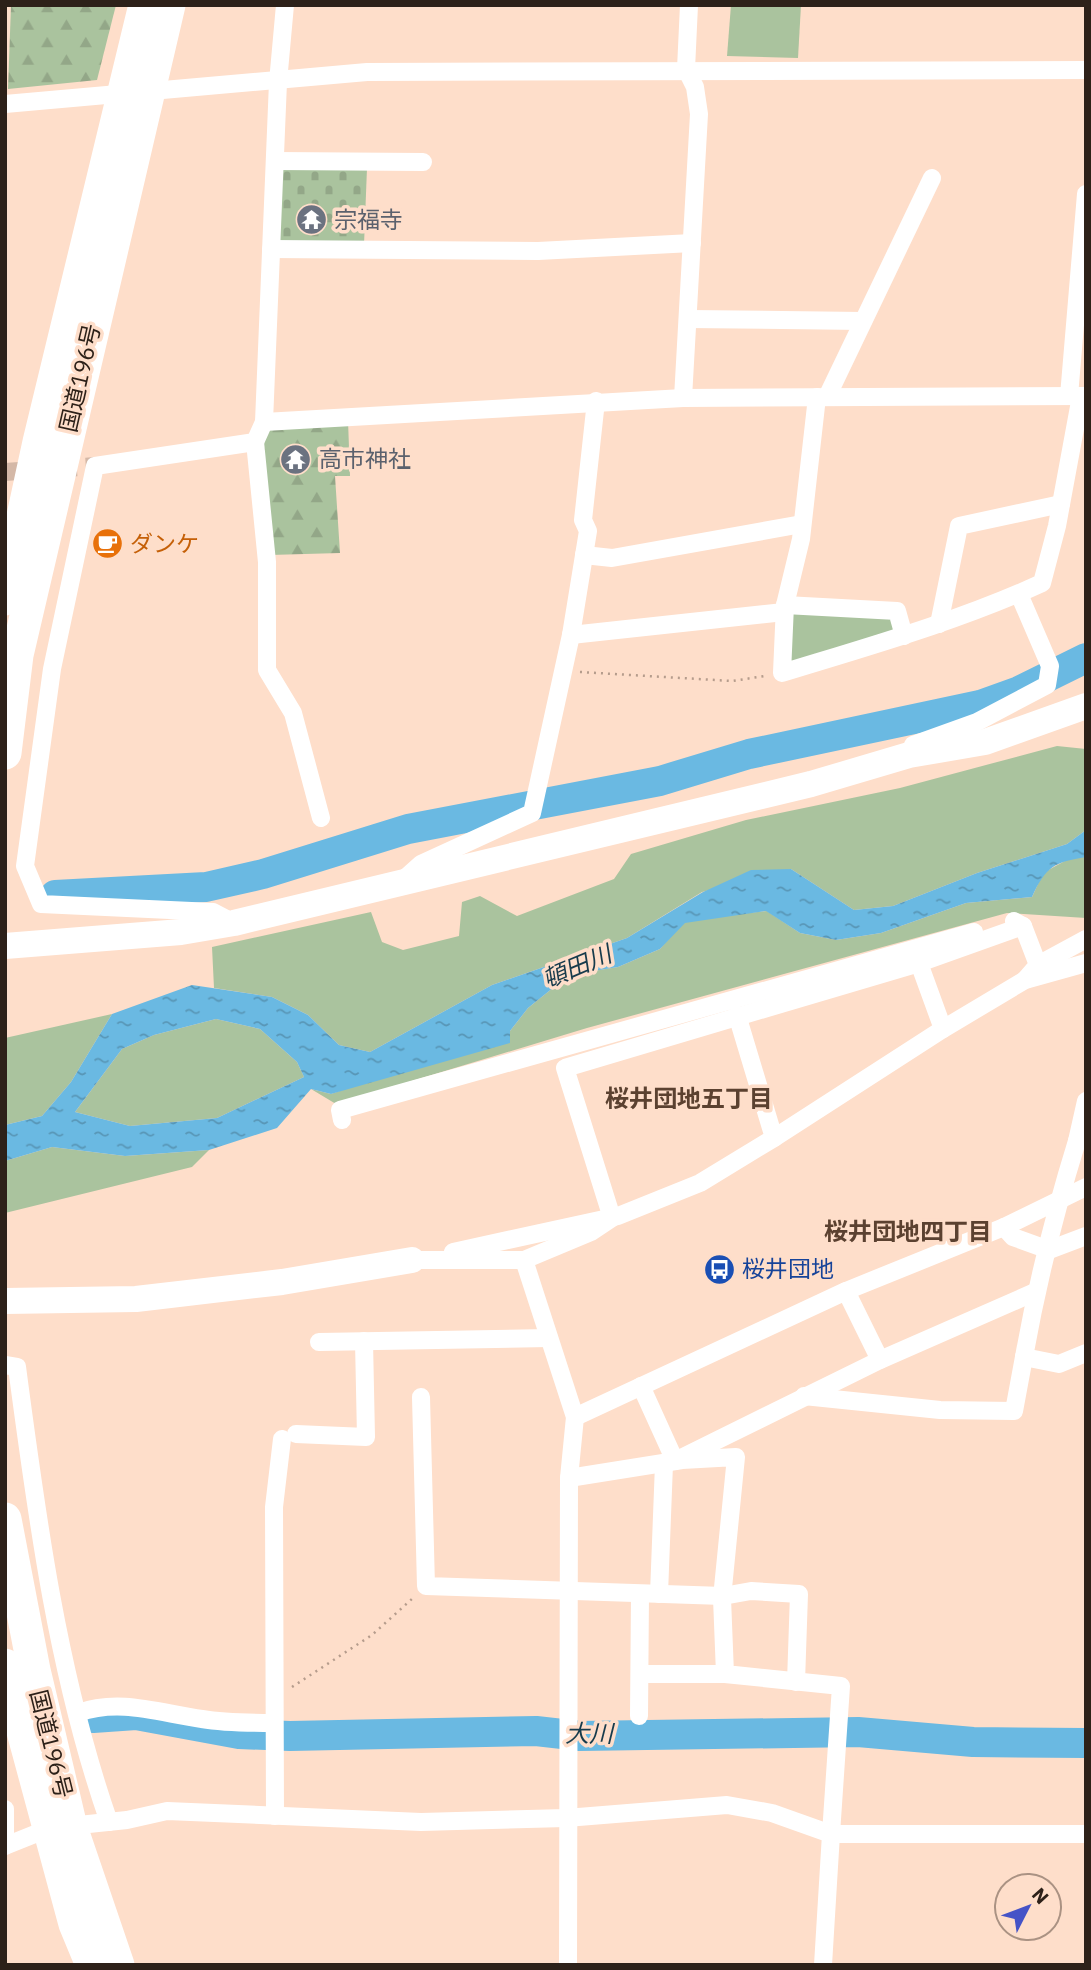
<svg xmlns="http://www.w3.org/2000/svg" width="1091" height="1970" viewBox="0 0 1091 1970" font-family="'IBM Plex Sans','Noto Sans JP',sans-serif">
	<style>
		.green { fill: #aac39e }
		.forest { fill: url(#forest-firs) }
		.cemetery { fill: url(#cemetery-stones) }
		.water { fill: url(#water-ripples); fill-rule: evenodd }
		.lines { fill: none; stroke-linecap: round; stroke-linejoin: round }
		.river { stroke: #6ab9e2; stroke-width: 30 }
		.street-tunnel { stroke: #d4b8a7; stroke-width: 18; stroke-dasharray: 18 9; stroke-linecap: butt }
		.path { stroke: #b59c8c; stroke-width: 2.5; stroke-dasharray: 2 5; stroke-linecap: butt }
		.street { stroke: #fff; stroke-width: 18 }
		.secondary { stroke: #fff; stroke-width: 26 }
		.highway { stroke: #fff; stroke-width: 33 }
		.labels { text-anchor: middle; stroke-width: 7; stroke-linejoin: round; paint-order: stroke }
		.worship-label { font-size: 23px; fill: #5b616d; stroke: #fedeca; text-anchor: start }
		.street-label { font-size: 23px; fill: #2d2119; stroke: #fedeca }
		.food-label { font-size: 23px; fill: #c56008; stroke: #fedeca; text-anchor: start }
		.transit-label { font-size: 23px; fill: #164399; stroke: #fedeca; text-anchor: start }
		.water-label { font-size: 24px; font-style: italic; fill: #173b4c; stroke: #fedeca }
		.neighbourhood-label { font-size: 24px; font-weight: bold; fill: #5b4130; stroke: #fedeca }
	</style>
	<defs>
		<pattern id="forest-firs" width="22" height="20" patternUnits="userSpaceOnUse" patternTransform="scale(1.75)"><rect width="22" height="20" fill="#aac39e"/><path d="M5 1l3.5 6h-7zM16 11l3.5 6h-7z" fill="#93a788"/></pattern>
		<pattern id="cemetery-stones" width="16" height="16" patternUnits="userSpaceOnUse" patternTransform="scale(1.75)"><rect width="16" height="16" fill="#aac39e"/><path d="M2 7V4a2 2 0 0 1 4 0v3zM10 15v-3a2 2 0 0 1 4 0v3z" fill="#93a788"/></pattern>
		<pattern id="water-ripples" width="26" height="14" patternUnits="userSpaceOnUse" patternTransform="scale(1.75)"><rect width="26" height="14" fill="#6ab9e2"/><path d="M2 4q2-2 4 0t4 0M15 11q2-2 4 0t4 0" fill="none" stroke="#5896b6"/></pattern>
	</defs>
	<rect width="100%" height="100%" fill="#fedeca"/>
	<g class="green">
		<polygon points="731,5 801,5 798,58 727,56"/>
		<polygon points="789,610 891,618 896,634 788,667"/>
		<polygon points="1057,746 1086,749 1086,830 1067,844 977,873 893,906 854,910 791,869 702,892 627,938 492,985 370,1052 339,1045 308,1015 272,997 214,988 212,947 371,912 382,942 403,950 459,936 462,902 480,896 517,916 614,879 631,854 746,820 900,788"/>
		<polygon points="1072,857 1086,857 1086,918 1007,913 587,1028 336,1104 311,1089 331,1094 510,1031 528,1008 569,975 618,967 660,949 685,920 767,911 800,933 836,940 881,933 966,903 1032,897 1043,873"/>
		<polygon points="112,1014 71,1082 42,1116 5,1125 5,1038"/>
		<polygon points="216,1019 260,1029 297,1062 304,1077 217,1118 130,1126 75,1112 122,1049 154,1035"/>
		<polygon points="52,1147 125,1156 209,1150 192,1167 5,1213 5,1161"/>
	</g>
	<g class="forest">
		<polygon points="11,5 116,5 97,80 8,89"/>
		<polygon points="348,420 350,476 335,476 340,553 270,555 262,442 270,425"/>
	</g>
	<polygon class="cemetery" points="367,168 364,245 282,244 275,240 279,170"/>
	<path class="water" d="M1086 830V857C1055 862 1046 866 1032 897L966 903 881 933 836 940 800 933 766 911 685 923 660 949 618 967 569 975 528 1008 510 1031V1043L331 1094 311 1089 277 1128 209 1150 125 1156 52 1147 5 1161V1125L42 1116 71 1082 112 1014 192 985 272 997 308 1015 339 1045 370 1052 492 985 627 938 703 892 751 870 791 869 854 910 893 906 977 873 1067 844ZM216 1019 260 1029 297 1062 304 1077 217 1118 130 1126 75 1112 122 1049 154 1035Z"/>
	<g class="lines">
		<g class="river">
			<polyline points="55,895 206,887 263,874 408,829 660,781 749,754 980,705 1019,691 1086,658"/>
			<polyline points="93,1718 136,1715 239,1734 290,1736 536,1731 580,1736 858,1732 973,1742 1086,1743"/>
		</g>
		<polyline class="street-tunnel" points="5,472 95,466"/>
		<g class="path">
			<polyline points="580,672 732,681 765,676"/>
			<polyline points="292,1687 372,1635 413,1598"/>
		</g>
		<g class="street">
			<polyline points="5,104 367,72 1086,70"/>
			<polyline points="275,161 423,162"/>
			<polyline points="271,249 538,251 692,243"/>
			<polyline points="688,319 863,321"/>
			<polyline points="1069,396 1086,194"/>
			<path d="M817 397 801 539 785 605 782 673C870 646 959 621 1042 583L1057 526 1081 396"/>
			<polyline points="827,397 932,178"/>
			<polyline points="683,398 699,114 695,87 686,69 689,5"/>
			<polyline points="264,422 683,398 1086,396"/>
			<polyline points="255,442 267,562 267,670 293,713 321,818"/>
			<polyline points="584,555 612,558 802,524"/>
			<polyline points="785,605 897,611 904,636"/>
			<polyline points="939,624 959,526 1061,504"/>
			<polyline points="571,635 784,612"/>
			<polyline points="913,745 977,722 1047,685 1050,666 1019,594"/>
			<polyline points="402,881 421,864 532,813 571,635 588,531 583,520 596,401"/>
			<polyline points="1014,921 1023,926 1038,965 1025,980"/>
			<polyline points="234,923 213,912 41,904 25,866 52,669 95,466 255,442 264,422 278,82 285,5"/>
			<polyline points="1038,965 1086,939"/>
			<polyline points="943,1029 1025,980 1086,963"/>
			<polyline points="342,1120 340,1110 974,932"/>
			<polyline points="774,1138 943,1029 919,963"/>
			<path d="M1086 1138 1077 1141C1055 1212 1037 1284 1024 1357L1059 1364 1086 1353"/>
			<polyline points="1077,1141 1086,1101"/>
			<polyline points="1004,1227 1013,1237 1049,1250 1086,1236"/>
			<polyline points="453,1252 618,1216 700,1183 774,1138 737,1015"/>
			<polyline points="412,1260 524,1260 591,1232 612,1218 565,1068 919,963 1023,926"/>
			<polyline points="524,1260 575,1417 569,1478 568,1965"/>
			<polyline points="846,1291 880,1360"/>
			<polyline points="319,1342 549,1338"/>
			<path d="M5 1365 17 1367C37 1519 58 1676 109 1822"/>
			<polyline points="641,1386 675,1461 880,1360 1035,1292"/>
			<polyline points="804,1396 940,1410 1014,1411 1024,1357"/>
			<polyline points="421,1397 426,1586 723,1596 751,1591 799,1594 796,1682"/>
			<polyline points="575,1417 846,1291 1004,1227 1086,1187"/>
			<polyline points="296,1434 366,1437 364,1341"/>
			<polyline points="569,1478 682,1460 736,1457 722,1598 725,1674 841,1686 831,1834 1086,1834"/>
			<polyline points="659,1594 664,1464"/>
			<polyline points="640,1674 725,1674"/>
			<path d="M78 1713C120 1698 159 1713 202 1719 226 1723 250 1723 274 1723"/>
			<polyline points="639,1716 640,1594"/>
			<polyline points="5,1809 5,1846"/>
			<polyline points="275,1816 274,1507 282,1439"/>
			<polyline points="5,1846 50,1828 127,1820 167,1811 421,1822 566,1818 727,1805 772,1813 831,1834 823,1965"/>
		</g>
		<g class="secondary">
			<polyline points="5,946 181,932 234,923 811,784 909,755 985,742 1086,706"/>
			<polyline points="5,1301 136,1299 282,1282 412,1260"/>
		</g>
		<g class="highway">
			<polyline points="5,599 39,442 145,5"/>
			<polyline points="5,753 17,655 169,5"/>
			<polyline points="5,1519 34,1670 71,1827 118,1965"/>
			<polyline points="5,1665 75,1924 92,1965"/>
		</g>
	</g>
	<defs>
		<symbol id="temple-disc" viewBox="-11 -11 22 22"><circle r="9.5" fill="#6b7280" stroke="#fedeca"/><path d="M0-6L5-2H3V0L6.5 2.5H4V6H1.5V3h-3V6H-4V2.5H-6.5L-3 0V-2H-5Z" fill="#fff"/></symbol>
		<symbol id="cafe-disc" viewBox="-11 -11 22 22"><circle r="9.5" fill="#e8710a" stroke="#fedeca"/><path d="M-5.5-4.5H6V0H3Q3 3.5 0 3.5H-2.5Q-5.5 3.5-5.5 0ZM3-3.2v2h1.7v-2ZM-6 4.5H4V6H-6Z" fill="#fff"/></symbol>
		<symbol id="bus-disc" viewBox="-11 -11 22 22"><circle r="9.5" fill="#1a4fb4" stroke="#fedeca"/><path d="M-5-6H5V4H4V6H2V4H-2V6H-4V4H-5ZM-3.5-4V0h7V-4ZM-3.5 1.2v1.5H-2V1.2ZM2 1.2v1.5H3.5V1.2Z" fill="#fff"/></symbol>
	</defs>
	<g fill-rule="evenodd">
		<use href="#temple-disc" x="294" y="202" width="35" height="35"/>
		<use href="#temple-disc" x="278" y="442" width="35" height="35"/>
		<use href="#cafe-disc" x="90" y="526" width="35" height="35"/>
		<use href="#bus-disc" x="702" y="1252" width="35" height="35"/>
	</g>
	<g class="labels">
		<g class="worship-label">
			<text x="334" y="228">宗福寺</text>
			<text x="319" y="467">高市神社</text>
		</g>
		<g class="street-label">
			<text transform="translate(80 378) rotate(-77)" y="8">国道196号</text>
			<text transform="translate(51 1744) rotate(76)" y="8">国道196号</text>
		</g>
		<g class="food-label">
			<text x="130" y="552">ダンケ</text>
		</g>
		<g class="transit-label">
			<text x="742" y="1277">桜井団地</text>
		</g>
		<g class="water-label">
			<text transform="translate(577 967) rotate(-23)" y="8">頓田川</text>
			<text x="589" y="1742">大川</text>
		</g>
		<g class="neighbourhood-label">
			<text x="689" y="1107">桜井団地五丁目</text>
			<text x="908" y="1240">桜井団地四丁目</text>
		</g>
	</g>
	<rect width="1091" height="1970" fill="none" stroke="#2d2119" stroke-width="14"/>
	<g transform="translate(1028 1907) rotate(48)"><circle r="33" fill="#fedeca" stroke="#aa9283" stroke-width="2"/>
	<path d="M0-5L12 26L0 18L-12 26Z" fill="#4553c7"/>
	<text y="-10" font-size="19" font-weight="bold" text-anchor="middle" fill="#2d2119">N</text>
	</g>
</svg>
